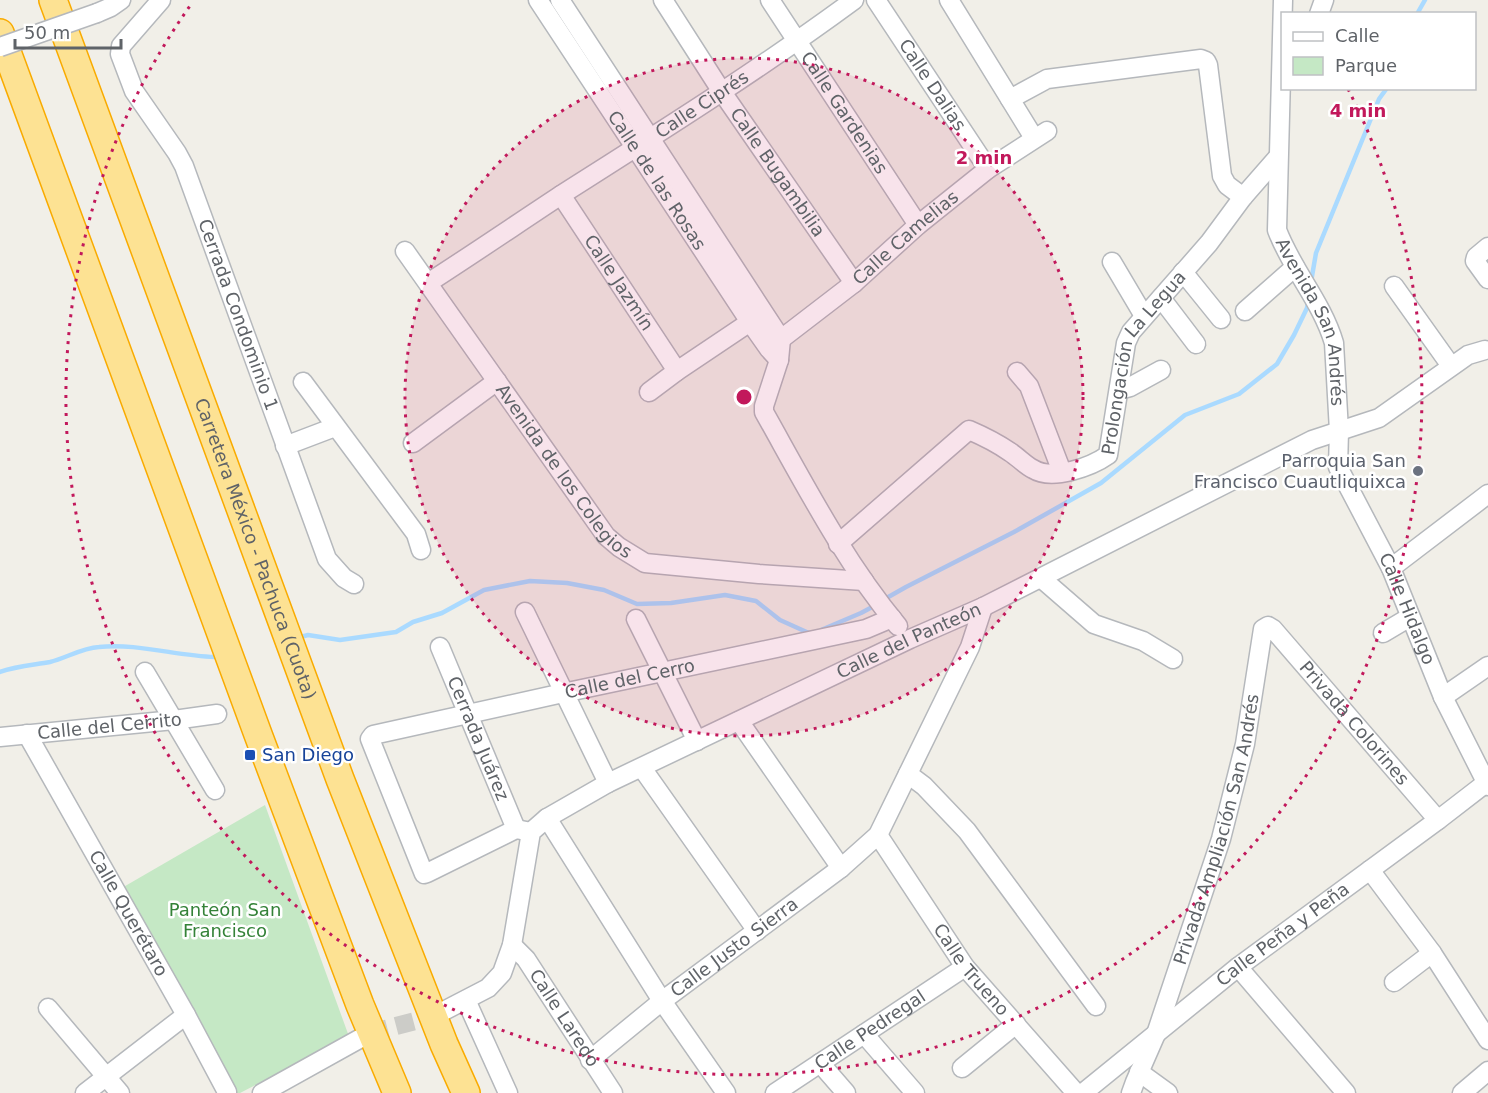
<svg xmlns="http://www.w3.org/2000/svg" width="1488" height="1093" viewBox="0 0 1488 1093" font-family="'DejaVu Sans',sans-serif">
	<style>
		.green { fill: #c5e8c5 }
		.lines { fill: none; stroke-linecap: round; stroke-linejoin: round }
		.stream { stroke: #aadaff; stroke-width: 4.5 }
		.minor-tunnel { stroke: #ccccc8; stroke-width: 18; stroke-dasharray: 18 9; stroke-linecap: butt }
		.minor-casing { stroke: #b5b8bc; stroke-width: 21 }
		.highway-casing { stroke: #f9ab00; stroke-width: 30 }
		.minor { stroke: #fff; stroke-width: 18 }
		.highway { stroke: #fde293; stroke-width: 27 }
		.minor-bridge-casing { stroke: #b5b8bc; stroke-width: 21; stroke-linecap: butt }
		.minor-bridge { stroke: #fff; stroke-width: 18 }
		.ring { fill: none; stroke: #c2185b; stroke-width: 3; stroke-dasharray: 3 6 }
		.worship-dot { fill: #6b7280; stroke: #fff; stroke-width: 2 }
		.transit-dot { fill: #1a4fb4; stroke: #fff; stroke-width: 2 }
		.labels { text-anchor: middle; stroke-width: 5; stroke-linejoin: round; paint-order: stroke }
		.street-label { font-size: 18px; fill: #5f6368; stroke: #fff }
		.worship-label { font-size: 18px; fill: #5b616d; stroke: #fff; text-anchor: end }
		.transit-label { font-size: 18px; fill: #164399; stroke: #fff; text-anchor: start }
		.park-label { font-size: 18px; fill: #348238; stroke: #fff }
		.centre { fill: #c2185b; stroke: #fff; stroke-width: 3 }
		.ring-label { font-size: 18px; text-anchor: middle; font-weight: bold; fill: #c2185b; stroke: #fff; stroke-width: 5; stroke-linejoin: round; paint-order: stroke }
	</style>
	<rect width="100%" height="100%" fill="#f1efe8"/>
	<polygon class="green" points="265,805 351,1042 265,1080 240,1093 229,1093 120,889"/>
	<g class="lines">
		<g class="stream">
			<polyline points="1417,14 1425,0"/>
			<polyline points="1311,282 1316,253 1379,99 1387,88"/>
			<polyline points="883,600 906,587 1014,532 1101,483 1185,415 1239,394 1277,364 1294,335 1307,308 1308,302"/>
			<polyline points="821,630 861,613 876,605"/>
			<polyline points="297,638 308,635 340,640 396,632 413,622 442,613 484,590 530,581 567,583 604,590 637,604 671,603 725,595 756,601 780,620 811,634"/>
			<path d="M0 672C16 666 33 665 50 662 66 658 82 648 99 647 138 643 176 656 215 657"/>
		</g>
		<polyline class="minor-tunnel" points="370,1033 434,1016"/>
		<defs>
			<g id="minor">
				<path id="s1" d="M161 0 121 46 120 54 134 91 177 153 184 166 327 559 344 578 354 584"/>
				<path id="s2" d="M538 0 750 322 769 349 779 360"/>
				<path d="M560 0 781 339 779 360 764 406V412C805 485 844 561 898 626"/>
				<path id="s3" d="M663 0 722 92 854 283"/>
				<path id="s4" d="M770 0 918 225"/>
				<path id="s5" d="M876 0 988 169"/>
				<polyline points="949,0 1034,138"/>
				<path id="s6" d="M1283 0 1277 230C1292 270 1322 302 1334 343L1339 431 1338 467 1391 568 1443 697 1488 786"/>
				<polyline points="97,13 111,7 121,0"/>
				<polyline points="1319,14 1324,0"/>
				<polyline points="1010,99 1047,79 1201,59 1206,61 1208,65 1222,176 1227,185 1243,197"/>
				<path id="s7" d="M561 195 677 371"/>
				<polyline points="1488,247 1476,257 1475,261 1488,279"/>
				<path id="s8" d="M405 251 606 536 619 547 645 563 759 574 864 581"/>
				<polyline points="1112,262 1144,316"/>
				<polyline points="1183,272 1221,319"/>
				<path id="s9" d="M428 283C473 254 517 224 561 195 660 132 759 70 854 0"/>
				<polyline points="1394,286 1451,366"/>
				<polyline points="1161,298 1196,344"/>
				<polyline points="1245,311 1295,267"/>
				<path id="s10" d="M772 346 854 283 918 225 988 169 1047 131"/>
				<polyline points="1017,372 1029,386 1062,472"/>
				<polyline points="303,382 416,534 421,550"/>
				<polyline points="1119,390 1130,387 1161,370"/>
				<polyline points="649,392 677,371 750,322"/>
				<polyline points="413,443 497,381"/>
				<polyline points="285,446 335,427"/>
				<path id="s11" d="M838 544 969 430C983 436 997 443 1010 452 1018 457 1025 465 1033 469 1052 481 1091 467 1108 455L1126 343 1131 332 1209 243 1243 197 1278 157"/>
				<polyline points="1391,568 1488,494"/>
				<polyline points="1041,578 1094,624 1143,641 1173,659"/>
				<polyline points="525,612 608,783"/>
				<polyline points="636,619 697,741"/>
				<polyline points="1383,633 1410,617"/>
				<path id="s12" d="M440 647 516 829"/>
				<polyline points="145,672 215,790"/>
				<polyline points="1443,697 1488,666"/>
				<polyline points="739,721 841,868"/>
				<path id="s13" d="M27 734 186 1015 227 1092"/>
				<path id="s14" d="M0 737 174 720 217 714"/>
				<polyline points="642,768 757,931"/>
				<polyline points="908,774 924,786 967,831 1096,1006"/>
				<polyline points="547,818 662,1001 726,1093"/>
				<path id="s15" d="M531 832 516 829 427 873 424 874 370 739 373 735 563 693 866 629 892 618"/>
				<path id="s16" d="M878 835 965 967 1076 1093"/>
				<polyline points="1370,870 1432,953 1488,1040"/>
				<path id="s17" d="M512 945 526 959 613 1093"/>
				<polyline points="1238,967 1346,1093"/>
				<polyline points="1394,982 1432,953"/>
				<polyline points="466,1000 508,1093"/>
				<polyline points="48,1008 120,1093"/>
				<path id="s18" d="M434 1016 488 988 502 973 512 945 531 832 547 818 608 783 910 639 983 607 1312 440 1379 418 1468 355 1485 350"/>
				<polyline points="864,1034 915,1093"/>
				<path id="s19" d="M590 1060 662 1001 841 868 878 835 970 647 983 607"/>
				<polyline points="820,1063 846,1093"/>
				<polyline points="962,1068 1016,1024"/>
				<polyline points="1139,1072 1168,1093"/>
				<polyline points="85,1093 186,1015"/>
				<polyline points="262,1093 370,1033"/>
				<path id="s20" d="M775 1093 965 967"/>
				<path id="s21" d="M1083 1093 1238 967 1438 820 1486 783"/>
				<path id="s22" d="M1131 1093 1135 1082 1156 1034 1221 839 1245 744 1263 629 1268 626 1273 629 1438 820"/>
				<polyline points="1462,1093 1488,1071"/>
			</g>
			<g id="highway">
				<path id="s23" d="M53 0 340 779 444 1044 466 1093"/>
				<polyline points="0,33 259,737 360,1005 397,1093"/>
			</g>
		</defs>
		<use href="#minor" class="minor-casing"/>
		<use href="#highway" class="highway-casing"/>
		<use href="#minor" class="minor"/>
		<use href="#highway" class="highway"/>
		<defs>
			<polyline id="minor-bridge" points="0,47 97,13"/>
		</defs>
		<use href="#minor-bridge" class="minor-bridge-casing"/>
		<use href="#minor-bridge" class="minor-bridge"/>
	</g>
	<circle cx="744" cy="397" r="339" fill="#c2185b" fill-opacity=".12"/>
	<g class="ring">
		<circle cx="744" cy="397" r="339"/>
		<path d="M1348 89A678 678 0 1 1 192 3"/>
	</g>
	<circle class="worship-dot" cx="1418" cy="471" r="6"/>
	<rect class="transit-dot" x="244" y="749" width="12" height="12" rx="3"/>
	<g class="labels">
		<g class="street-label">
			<text dy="6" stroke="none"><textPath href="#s5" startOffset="102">Calle Dalias</textPath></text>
			<text dy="6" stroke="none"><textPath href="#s9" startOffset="327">Calle Ciprés</textPath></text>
			<text dy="6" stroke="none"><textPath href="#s4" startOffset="135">Calle Gardenias</textPath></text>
			<text dy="6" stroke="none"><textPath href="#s3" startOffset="207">Calle Bugambilia</textPath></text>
			<text dy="6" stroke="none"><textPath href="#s2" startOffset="216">Calle de las Rosas</textPath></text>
			<text dy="6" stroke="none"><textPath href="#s10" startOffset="172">Calle Camelias</textPath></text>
			<text dy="6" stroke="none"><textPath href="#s7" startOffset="105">Calle Jazmín</textPath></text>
			<text dy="6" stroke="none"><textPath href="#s1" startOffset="357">Cerrada Condominio 1</textPath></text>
			<text dy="6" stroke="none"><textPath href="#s6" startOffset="330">Avenida San Andrés</textPath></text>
			<text dy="6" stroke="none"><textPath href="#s11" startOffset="430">Prolongación La Legua</textPath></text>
			<text dy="6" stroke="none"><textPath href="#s8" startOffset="272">Avenida de los Colegios</textPath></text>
			<text dy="6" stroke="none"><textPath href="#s23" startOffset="585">Carretera México - Pachuca (Cuota)</textPath></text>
			<text dy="6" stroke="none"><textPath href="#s6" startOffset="639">Calle Hidalgo</textPath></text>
			<text dy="6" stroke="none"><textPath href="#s18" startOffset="650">Calle del Panteón</textPath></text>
			<text dy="6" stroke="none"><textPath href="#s15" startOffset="531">Calle del Cerro</textPath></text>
			<text dy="6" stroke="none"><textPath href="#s22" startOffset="620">Privada Colorines</textPath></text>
			<text dy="6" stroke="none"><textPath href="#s14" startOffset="110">Calle del Cerrito</textPath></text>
			<text dy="6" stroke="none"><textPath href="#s12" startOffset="99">Cerrada Juárez</textPath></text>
			<text dy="6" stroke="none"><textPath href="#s22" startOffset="278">Privada Ampliación San Andrés</textPath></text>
			<text dy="6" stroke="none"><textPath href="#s13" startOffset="206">Calle Querétaro</textPath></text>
			<text dy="6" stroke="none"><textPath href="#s21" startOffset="255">Calle Peña y Peña</textPath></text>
			<text dy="6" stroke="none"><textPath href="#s19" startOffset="183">Calle Justo Sierra</textPath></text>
			<text dy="6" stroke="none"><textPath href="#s16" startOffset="164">Calle Trueno</textPath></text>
			<text dy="6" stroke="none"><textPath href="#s17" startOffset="90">Calle Laredo</textPath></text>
			<text dy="6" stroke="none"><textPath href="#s20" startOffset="114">Calle Pedregal</textPath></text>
		</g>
		<g class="worship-label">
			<text x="1406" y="467">Parroquia San<tspan x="1406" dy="21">Francisco Cuautliquixca</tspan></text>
		</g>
		<g class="transit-label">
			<text x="262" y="761">San Diego</text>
		</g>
		<g class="park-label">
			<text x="225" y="916">Panteón San<tspan x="225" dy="21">Francisco</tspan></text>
		</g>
	</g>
	<circle cx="744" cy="397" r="9" class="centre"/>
	<g class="ring-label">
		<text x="1358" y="117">4 min</text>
		<text x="984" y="164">2 min</text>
	</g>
	<rect x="1281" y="12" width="195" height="78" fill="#ffffff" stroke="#bfc1c3" stroke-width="1.5"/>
	<rect x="1293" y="32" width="30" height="9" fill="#ffffff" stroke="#bfc1c3" stroke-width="1.5"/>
	<text x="1335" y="42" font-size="18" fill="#5f6368">Calle</text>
	<rect x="1293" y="57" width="30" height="18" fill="#c5e8c5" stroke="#bfc1c3" stroke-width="1.5"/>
	<text x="1335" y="72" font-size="18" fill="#5f6368">Parque</text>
	<path d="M15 39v9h106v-9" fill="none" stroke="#5f6368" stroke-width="3"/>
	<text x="24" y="39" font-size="18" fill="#5f6368" stroke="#ffffff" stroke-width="4.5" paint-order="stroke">50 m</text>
</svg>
